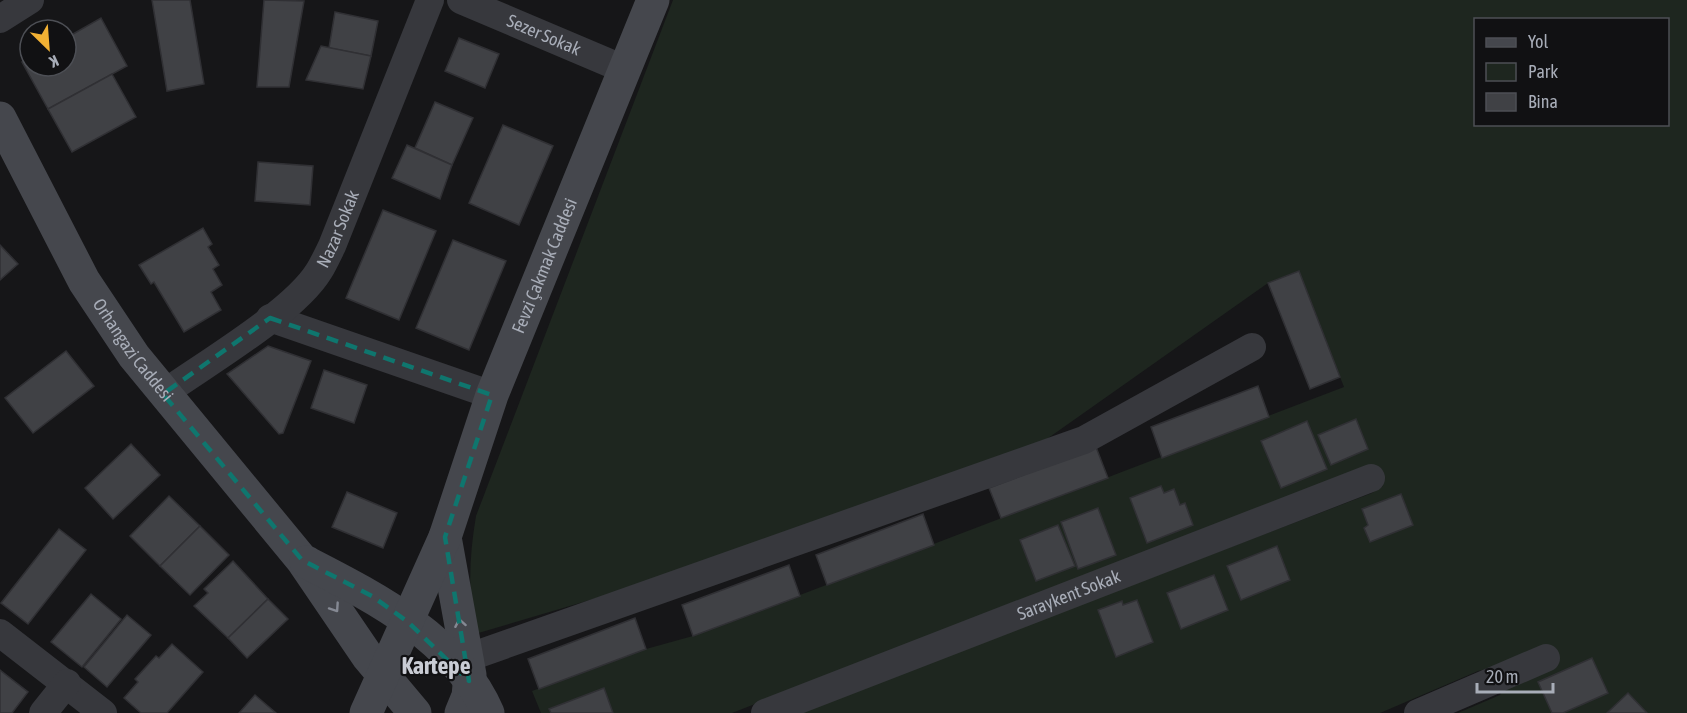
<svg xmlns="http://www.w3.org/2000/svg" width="1687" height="713" viewBox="0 0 1687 713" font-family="'Asap Condensed',sans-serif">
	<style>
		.green { fill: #1e261f; fill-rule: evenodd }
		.building { fill: #404145; stroke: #303034; stroke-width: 1.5 }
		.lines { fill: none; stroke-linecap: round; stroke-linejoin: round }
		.street { stroke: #37383d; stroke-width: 28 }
		.secondary { stroke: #45474d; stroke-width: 33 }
		.oneway { stroke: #858993 }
		.marked { fill: none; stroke: #0f766e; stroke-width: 4.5; stroke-dasharray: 12 8; stroke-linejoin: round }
		.labels { text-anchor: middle; stroke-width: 4.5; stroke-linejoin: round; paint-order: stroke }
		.street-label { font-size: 18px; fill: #a8adb8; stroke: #111113 }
		.district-label { font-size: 24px; font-weight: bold; fill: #c9ccd4; stroke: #111113 }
	</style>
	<rect width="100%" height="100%" fill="#161618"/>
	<path class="green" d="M673 0H1687V713H1458L1500 695 1504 686 1496 667 1478 671 1380 713H798L1372 493 1383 486 1382 477 1368 466 732 713H541L532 691 646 649 693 636 1344 387 1298 271 1268 283 1044 441 617 592 475 634C468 593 469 557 476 516ZM1476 20H1668V124H1476Z"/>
	<g class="building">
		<polygon points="152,0 190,0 204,84 167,91"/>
		<polygon points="264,0 304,1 289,87 257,87"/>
		<polygon points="335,12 378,21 371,56 329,48"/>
		<polygon points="101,18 127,66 48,109 22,62 30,57 30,66 66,66 66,38"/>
		<polygon points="459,38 499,54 485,88 445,71"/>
		<polygon points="321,46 371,56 363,89 306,80"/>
		<polygon points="112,74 136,117 72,152 48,109"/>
		<polygon points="435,102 473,118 452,165 415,148"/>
		<polygon points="503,125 553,146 519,225 469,203"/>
		<polygon points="407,145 452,165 440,199 392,178"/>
		<polygon points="258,162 313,166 310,205 255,201"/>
		<polygon points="383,210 436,231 399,320 346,298"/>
		<polygon points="203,228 212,244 208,247 219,265 213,269 222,285 211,292 221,310 184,332 154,282 151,284 139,265"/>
		<polygon points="453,240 506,261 469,350 416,328"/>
		<polygon points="0,245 18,264 0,280"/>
		<polygon points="1299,271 1340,377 1310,389 1268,283"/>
		<polygon points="268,346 311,361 283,433 279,434 227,374"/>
		<polygon points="66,351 94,386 33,433 5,398"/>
		<polygon points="324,370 367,385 354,423 311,408"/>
		<polygon points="1258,386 1269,417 1162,458 1151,427"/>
		<polygon points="1356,419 1368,449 1331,465 1318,435"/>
		<polygon points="1307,421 1327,469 1281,488 1261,441"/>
		<polygon points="131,444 160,475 113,519 85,488"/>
		<polygon points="1096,447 1108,478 1001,518 989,488"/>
		<polygon points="1161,486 1164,493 1174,489 1180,505 1185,503 1193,525 1147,543 1130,498"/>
		<polygon points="347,492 397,513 383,548 332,527"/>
		<polygon points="1401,494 1413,525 1370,542 1364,528 1368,525 1362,509"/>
		<polygon points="169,496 200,526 160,566 130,536"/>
		<polygon points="1098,508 1116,555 1078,569 1061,522"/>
		<polygon points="923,514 934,545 827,585 816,555"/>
		<polygon points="1058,525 1075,566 1036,581 1020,540"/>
		<polygon points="200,526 229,555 190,595 160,566"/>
		<polygon points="59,529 86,550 28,624 1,603"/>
		<polygon points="1277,546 1290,580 1241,600 1227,566"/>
		<polygon points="233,561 268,599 228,638 194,606 208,593 204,589"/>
		<polygon points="789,565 800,596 693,636 682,605"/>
		<polygon points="1214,575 1228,610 1181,629 1167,593"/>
		<polygon points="91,594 121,619 82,667 51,642"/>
		<polygon points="268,599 288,619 247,658 228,638"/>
		<polygon points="1137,600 1153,642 1116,657 1098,610 1122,601 1123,605"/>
		<polygon points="127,615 151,635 107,687 84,667"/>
		<polygon points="635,618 646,649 539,689 528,659"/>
		<polygon points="172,644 203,672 167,713 141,713 124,698 138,682 135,679 156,656 159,658"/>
		<polygon points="1592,658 1608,693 1563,713 1552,713 1538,682"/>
		<polygon points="0,670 28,692 12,713 0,713"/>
		<polygon points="604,688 613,713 551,713 549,709"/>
		<polygon points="1628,693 1647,713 1607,713"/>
		<polygon points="255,695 276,713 239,713"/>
	</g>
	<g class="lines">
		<g class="street">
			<path id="s1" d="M461 0 626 70"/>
			<polyline points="0,19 30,0"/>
			<polyline points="270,318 492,395"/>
			<path id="s2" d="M163 394C205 364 294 312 319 271 324 263 328 254 332 246L430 0"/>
			<polyline points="0,633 103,713"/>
			<polyline points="467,658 1084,440 1252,347"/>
			<polyline points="43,713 67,683"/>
			<path id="s3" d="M765 713 1371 478"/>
			<polyline points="1418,713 1546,658"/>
		</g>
		<g class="secondary">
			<path id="s4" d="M0 118 84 281 134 356 302 560 368 657 415 713"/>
			<polyline points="445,537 470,675 468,696 461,713"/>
			<path d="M306 562C374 597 456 638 488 713"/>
			<path id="s5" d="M366 713 445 537 492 395 653 0"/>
		</g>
	</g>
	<defs><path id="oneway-chevron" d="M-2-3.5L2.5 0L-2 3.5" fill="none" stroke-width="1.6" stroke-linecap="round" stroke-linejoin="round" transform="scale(1.5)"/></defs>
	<g class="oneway">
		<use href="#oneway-chevron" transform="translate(335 608) rotate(56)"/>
		<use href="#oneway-chevron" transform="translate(460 623) rotate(-100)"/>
	</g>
	<path class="marked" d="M270 318 492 395 445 537 469 681 408 622 372 596 302 560 163 394Z"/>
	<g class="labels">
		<g class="street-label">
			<text dy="6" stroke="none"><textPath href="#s1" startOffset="90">Sezer Sokak</textPath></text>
			<text dy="6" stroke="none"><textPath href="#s2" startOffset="246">Nazar Sokak</textPath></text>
			<text dy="6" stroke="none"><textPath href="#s5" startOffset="482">Fevzi Çakmak Caddesi</textPath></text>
			<text dy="6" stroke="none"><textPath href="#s4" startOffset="268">Orhangazi Caddesi</textPath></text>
			<text dy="6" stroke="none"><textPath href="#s3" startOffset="326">Saraykent Sokak</textPath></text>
		</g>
		<g class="district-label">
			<text x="436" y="674">Kartepe</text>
		</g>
	</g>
	<rect x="1474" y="18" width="195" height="108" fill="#111113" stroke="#4d4f55" stroke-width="1.5"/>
	<rect x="1486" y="38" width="30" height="9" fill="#45474d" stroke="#4d4f55" stroke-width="1.5"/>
	<text x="1528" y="48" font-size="18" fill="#a8adb8">Yol</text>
	<rect x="1486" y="63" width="30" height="18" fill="#1e261f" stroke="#4d4f55" stroke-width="1.5"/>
	<text x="1528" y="78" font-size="18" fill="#a8adb8">Park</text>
	<rect x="1486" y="93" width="30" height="18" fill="#404145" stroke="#4d4f55" stroke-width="1.5"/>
	<text x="1528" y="108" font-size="18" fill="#a8adb8">Bina</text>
	<g transform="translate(48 48) rotate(155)"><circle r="28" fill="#111113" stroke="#4d4f55" stroke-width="1.5"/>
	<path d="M0-4.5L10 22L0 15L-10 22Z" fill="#f2b134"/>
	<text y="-9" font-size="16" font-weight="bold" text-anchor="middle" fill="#a8adb8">K</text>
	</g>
	<path d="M1477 683v9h76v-9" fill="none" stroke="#a8adb8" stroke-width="3"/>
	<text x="1486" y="683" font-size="18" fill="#a8adb8" stroke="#111113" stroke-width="4.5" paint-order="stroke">20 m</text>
</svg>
